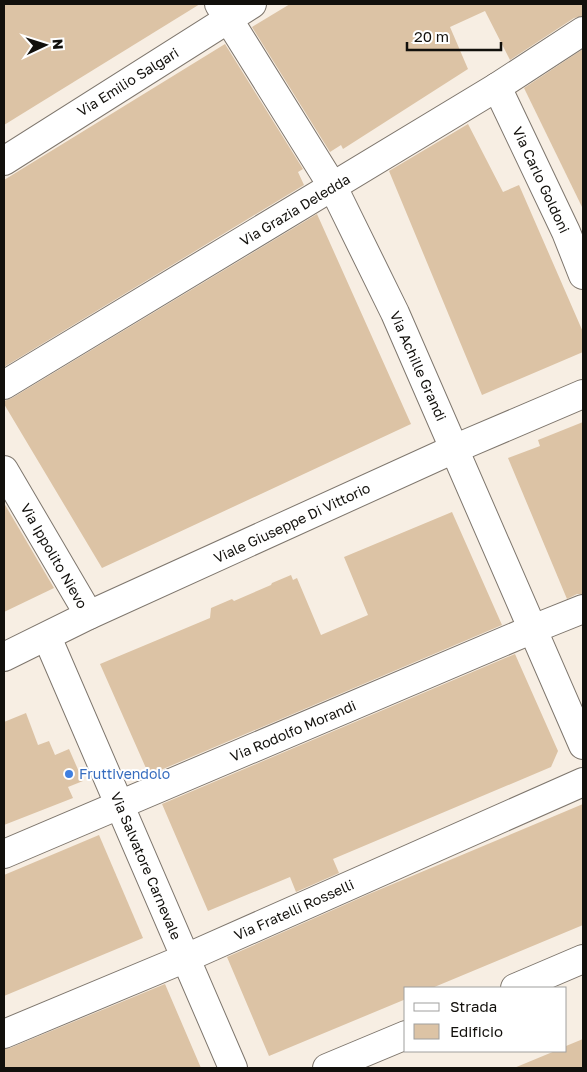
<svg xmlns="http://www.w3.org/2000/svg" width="587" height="1072" viewBox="0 0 587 1072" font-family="'Golos Text',sans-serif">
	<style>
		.building { fill: #dcc3a5 }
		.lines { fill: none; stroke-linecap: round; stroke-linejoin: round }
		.minor-casing { stroke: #7e766d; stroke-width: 30 }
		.minor { stroke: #fff; stroke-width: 28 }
		.shop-dot { fill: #3f7fe0; stroke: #fff; stroke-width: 2 }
		.labels { text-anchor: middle; stroke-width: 4; stroke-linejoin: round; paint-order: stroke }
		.street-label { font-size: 14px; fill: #12100c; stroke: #fff }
		.shop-label { font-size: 14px; fill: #366cbe; stroke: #fff; text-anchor: start }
	</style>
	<rect width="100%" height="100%" fill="#f7eee3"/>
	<g class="building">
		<polygon points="4,4 200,4 4,125"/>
		<polygon points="290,4 583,4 583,16 574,18 510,60 485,11 450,27 468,69 343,149 341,145 330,152 252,27"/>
		<polygon points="225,44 303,169 298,172 304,185 4,367 4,180"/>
		<polygon points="583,49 583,209 524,88"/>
		<polygon points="468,124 503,192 519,185 583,332 583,352 482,395 389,171"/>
		<polygon points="317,214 411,424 102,568 4,404 4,401 12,398"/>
		<polygon points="583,422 583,594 577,594 567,599 508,458 540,446 538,440"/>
		<polygon points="4,503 54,588 4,612"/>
		<polygon points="452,512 502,625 149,775 100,664 210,618 211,608 232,599 234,601 271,585 272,583 291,575 293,580 297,578 321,635 368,615 344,557"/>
		<polygon points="515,654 558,751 551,767 333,859 339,873 296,892 290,877 208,911 162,804"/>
		<polygon points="26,713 38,745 49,741 55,755 69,749 83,781 68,787 73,798 4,825 4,722"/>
		<polygon points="583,804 583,925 432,988 406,988 406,999 269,1056 227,957 369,894"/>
		<polygon points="99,835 143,938 4,996 4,875"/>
		<polygon points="165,984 201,1068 4,1068 4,1049 10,1048"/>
		<polygon points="583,1039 583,1068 514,1068 555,1051 566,1051 566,1046"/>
	</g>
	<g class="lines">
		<defs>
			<g id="minor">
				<polyline points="219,4 333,187 395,313 583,745"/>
				<polyline points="497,87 566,232 583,275"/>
				<polyline points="4,161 252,4"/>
				<polyline points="4,385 497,87 583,31"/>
				<polyline points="4,470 89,615"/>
				<polyline points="47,637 233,1068"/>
				<polyline points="4,657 89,615 454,449 583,394"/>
				<polyline points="4,854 533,629 583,609"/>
				<polyline points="515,988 583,959"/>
				<polyline points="4,1034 186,958 583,782"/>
				<polyline points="327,1068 406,1035"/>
			</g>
		</defs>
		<use href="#minor" class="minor-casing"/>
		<use href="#minor" class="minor"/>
	</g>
	<circle class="shop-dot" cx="69" cy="774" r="5"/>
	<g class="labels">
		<g class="street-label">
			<text transform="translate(128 82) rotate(-32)" y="5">Via Emilio Salgari</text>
			<text transform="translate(541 180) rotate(65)" y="5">Via Carlo Goldoni</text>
			<text transform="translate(295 210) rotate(-31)" y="5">Via Grazia Deledda</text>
			<text transform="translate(418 366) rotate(66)" y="5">Via Achille Grandi</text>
			<text transform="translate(292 523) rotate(-25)" y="5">Viale Giuseppe Di Vittorio</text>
			<text transform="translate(54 556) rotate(60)" y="5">Via Ippolito Nievo</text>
			<text transform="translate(293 731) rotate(-23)" y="5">Via Rodolfo Morandi</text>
			<text transform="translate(146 866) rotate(67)" y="5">Via Salvatore Carnevale</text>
			<text transform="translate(294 910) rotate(-24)" y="5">Via Fratelli Rosselli</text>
		</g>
		<g class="shop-label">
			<text x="79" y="779">Fruttivendolo</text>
		</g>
	</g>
	<rect width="587" height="1072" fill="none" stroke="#12100c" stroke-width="10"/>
	<rect x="404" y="987" width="162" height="65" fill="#ffffff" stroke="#a09f9e"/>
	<rect x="414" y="1003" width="25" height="8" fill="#ffffff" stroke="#a09f9e"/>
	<text x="450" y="1012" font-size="15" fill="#12100c">Strada</text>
	<rect x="414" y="1024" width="25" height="15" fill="#dcc3a5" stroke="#a09f9e"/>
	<text x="450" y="1037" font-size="15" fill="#12100c">Edificio</text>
	<g transform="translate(45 45) rotate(86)" stroke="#ffffff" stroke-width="4" paint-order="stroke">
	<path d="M0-4L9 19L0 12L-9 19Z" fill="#12100c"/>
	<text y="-8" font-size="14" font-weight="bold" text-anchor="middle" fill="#12100c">N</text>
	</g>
	<path d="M407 42v8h94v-8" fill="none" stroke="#12100c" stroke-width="2.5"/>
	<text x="414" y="42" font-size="15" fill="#12100c" stroke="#ffffff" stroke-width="4" paint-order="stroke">20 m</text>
</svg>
